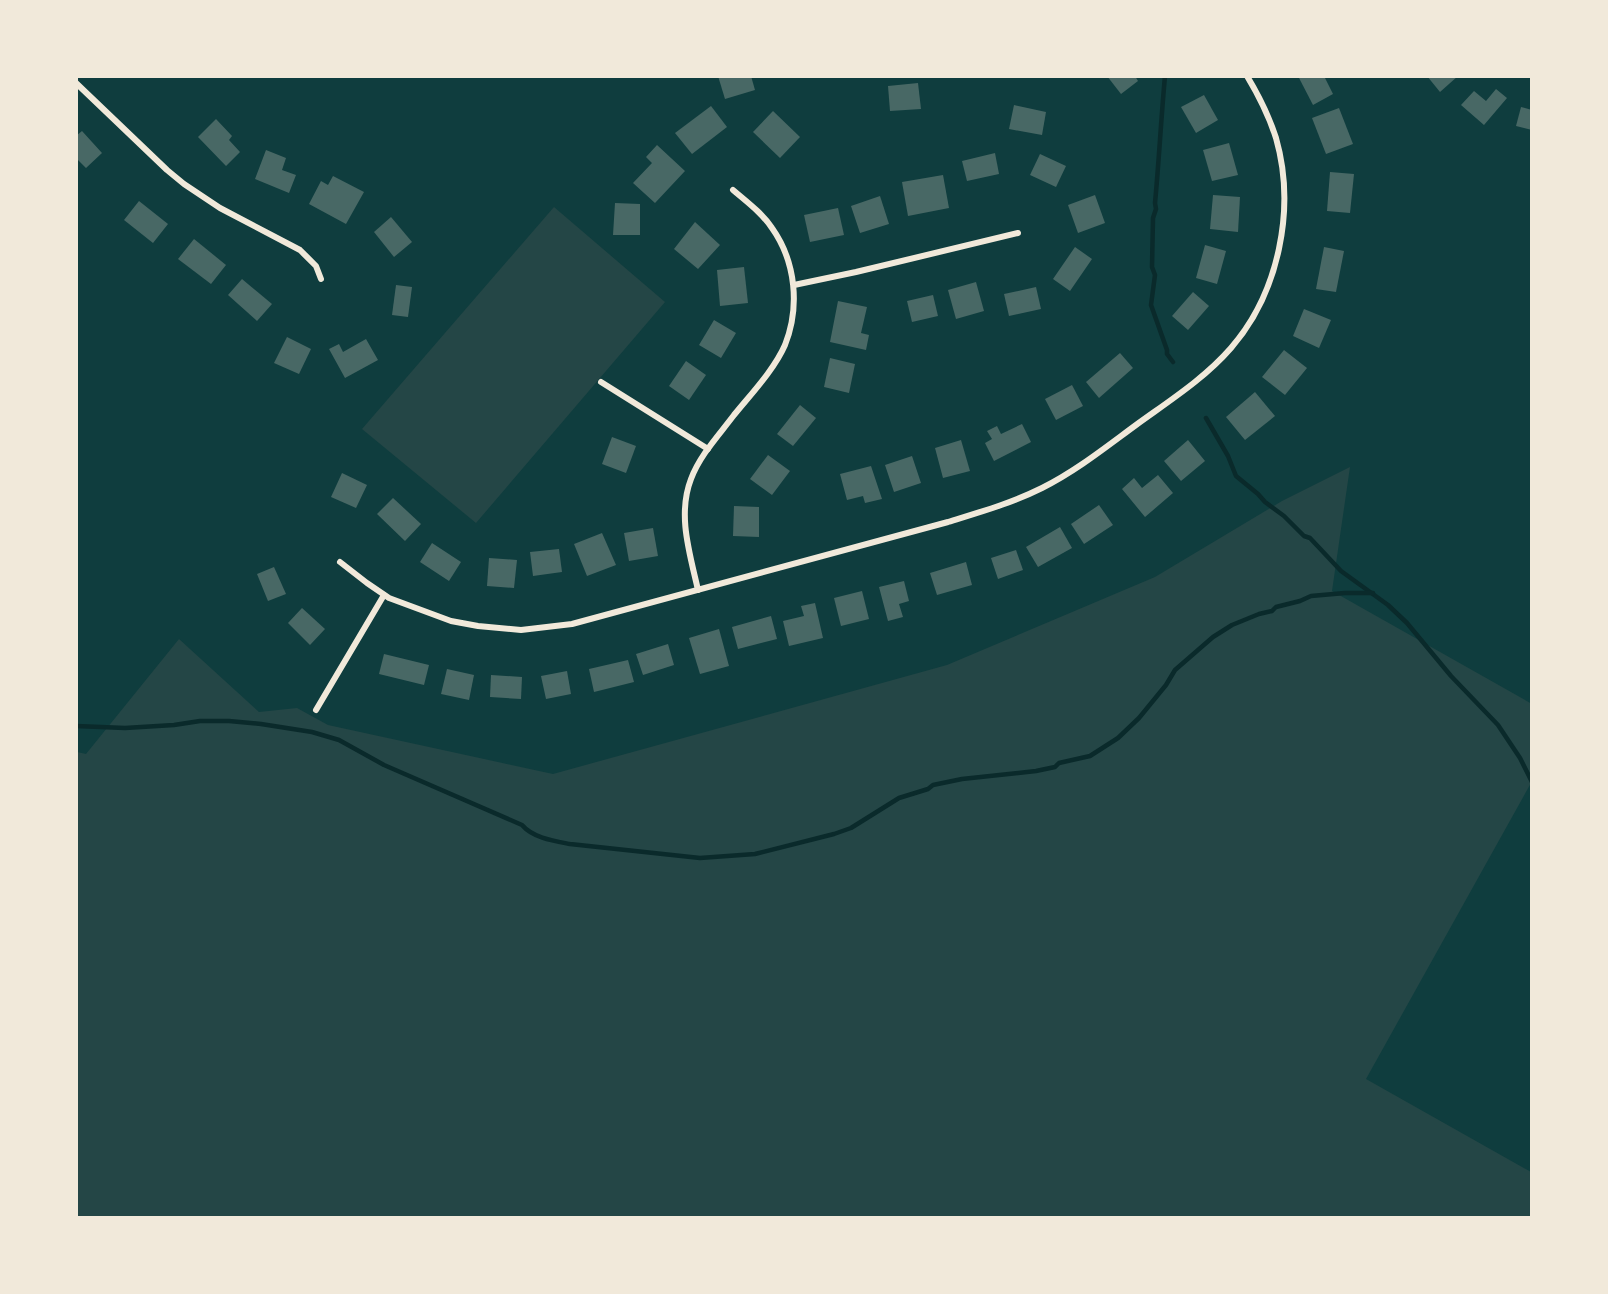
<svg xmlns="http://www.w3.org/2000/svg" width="1608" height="1294" viewBox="0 0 1608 1294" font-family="'Times New Roman',serif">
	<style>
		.green { fill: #244646 }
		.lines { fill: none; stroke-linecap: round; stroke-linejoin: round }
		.stream { stroke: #0a2a2b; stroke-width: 4.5 }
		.building { fill: #486865 }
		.service { stroke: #f1e9da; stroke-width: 4 }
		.minor { stroke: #f1e9da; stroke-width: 6 }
	</style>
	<rect width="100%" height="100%" fill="#0f3d3e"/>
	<g class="green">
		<polygon points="554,207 665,302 476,523 362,429"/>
		<polygon points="1350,467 1332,591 1532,704 1531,783 1366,1079 1531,1172 1531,1217 77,1217 77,752 86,754 179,639 259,712 297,708 328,725 553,774 947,665 1155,577 1282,501"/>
	</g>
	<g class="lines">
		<g class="stream">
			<path d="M1165 76C1161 119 1159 161 1155 203L1156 209 1153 218 1152 267 1155 275 1151 305 1167 350V354L1173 362"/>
			<polyline points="1206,418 1228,456 1236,476 1258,494 1265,502 1284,516 1304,536 1310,538 1341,571 1388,605 1407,623 1451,676 1498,725 1520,758 1532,782"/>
			<path d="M76 726 125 728 174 725 200 721H229L261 724 312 732 339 740 384 765 522 825C533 838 554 841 570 844L700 858 755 854 834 834 851 828 899 798 928 789 933 785 962 779 1036 771 1055 767 1059 763 1090 756 1118 738 1139 718 1166 685 1175 670 1213 637 1232 625 1259 614 1272 611 1276 607 1300 601 1311 596 1345 593H1373"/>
		</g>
	</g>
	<g class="building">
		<polygon points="718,76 751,76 755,90 725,99"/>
		<polygon points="1107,76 1135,76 1138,81 1121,94"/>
		<polygon points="1298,76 1324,76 1333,94 1313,105"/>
		<polygon points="1427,76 1458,76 1440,92"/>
		<polygon points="918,83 921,109 890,111 888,86"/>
		<polygon points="1496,89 1507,98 1484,125 1461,105 1474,91 1486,101"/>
		<polygon points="1204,95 1218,120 1196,133 1181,107"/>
		<polygon points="1014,105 1046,112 1042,135 1009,129"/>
		<polygon points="711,106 727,127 692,154 675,133"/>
		<polygon points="1521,107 1532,110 1532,130 1516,126"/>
		<polygon points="1339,108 1353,144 1326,154 1312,118"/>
		<polygon points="773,111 800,137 780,158 753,132"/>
		<polygon points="216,119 232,136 229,140 240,152 226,166 198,137"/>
		<polygon points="82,131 102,153 86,168 77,159 76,160 76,136"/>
		<polygon points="1229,143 1238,175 1212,181 1203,150"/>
		<polygon points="657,145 685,171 655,203 633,183 652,163 646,157"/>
		<polygon points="266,150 286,158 282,170 296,175 289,193 255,179"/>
		<polygon points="995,153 999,174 967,181 962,161"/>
		<polygon points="1040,154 1066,166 1056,187 1030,175"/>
		<polygon points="1330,172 1354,174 1350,213 1327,211"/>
		<polygon points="943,175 949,208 908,216 902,182"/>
		<polygon points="333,176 364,192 346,224 309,204 321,181 328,185"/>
		<polygon points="1095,195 1105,223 1078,233 1068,205"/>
		<polygon points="1213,195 1240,197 1238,232 1210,229"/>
		<polygon points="880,196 889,224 860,233 851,206"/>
		<polygon points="139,201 168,224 153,243 124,220"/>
		<polygon points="615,203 640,204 640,235 613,235"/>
		<polygon points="838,208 844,235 810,242 804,215"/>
		<polygon points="391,217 412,242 394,257 374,232"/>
		<polygon points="695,222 720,245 698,269 674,249"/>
		<polygon points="194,239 226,265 211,284 178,259"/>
		<polygon points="1205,245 1226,251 1217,284 1196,278"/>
		<polygon points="1075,247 1092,259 1070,291 1053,279"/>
		<polygon points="1324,247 1344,251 1336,292 1316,289"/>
		<polygon points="744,267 748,303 720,306 717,270"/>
		<polygon points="242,279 272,304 257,321 228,295"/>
		<polygon points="976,282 984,311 956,319 948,290"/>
		<polygon points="396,285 412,287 408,317 392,315"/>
		<polygon points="1036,287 1041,309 1009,316 1004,294"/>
		<polygon points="1193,292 1209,306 1188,330 1172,316"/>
		<polygon points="933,295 938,316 912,322 907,301"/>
		<polygon points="838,301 867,307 861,333 869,335 866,350 830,342"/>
		<polygon points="1304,309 1331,320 1319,348 1293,336"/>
		<polygon points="714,320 736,333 721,358 699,345"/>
		<polygon points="287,337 311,349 299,374 274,363"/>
		<polygon points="366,339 378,360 345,378 329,349 339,344 343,352"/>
		<polygon points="1284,350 1307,368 1285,395 1262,377"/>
		<polygon points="1120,353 1133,368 1099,398 1086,382"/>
		<polygon points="830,358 855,364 849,393 824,387"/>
		<polygon points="686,361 706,375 689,400 669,386"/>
		<polygon points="1072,385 1083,406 1056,420 1045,399"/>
		<polygon points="1255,392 1275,416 1245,440 1226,417"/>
		<polygon points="800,405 816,418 793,446 777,434"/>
		<polygon points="1022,424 1031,442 994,461 985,443 992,439 987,431 997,426 1001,434"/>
		<polygon points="612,437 636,446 626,473 602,464"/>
		<polygon points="961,440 970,471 943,478 935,448"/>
		<polygon points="1188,440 1205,461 1181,481 1164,461"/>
		<polygon points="768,455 790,471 772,495 750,479"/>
		<polygon points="912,456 921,483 894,492 885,465"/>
		<polygon points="871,466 882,499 865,503 863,496 847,500 840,474"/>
		<polygon points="342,473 367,485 356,508 331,497"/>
		<polygon points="1158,475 1173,493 1145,517 1122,489 1134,478 1142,488"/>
		<polygon points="393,498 421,524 405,541 377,514"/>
		<polygon points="1099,505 1113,525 1084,544 1071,524"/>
		<polygon points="734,506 759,507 759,537 733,536"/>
		<polygon points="1060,527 1072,548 1038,567 1026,547"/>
		<polygon points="653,528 658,556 629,561 624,533"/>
		<polygon points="602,533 616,565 587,576 574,544"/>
		<polygon points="432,543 461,562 449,581 420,562"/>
		<polygon points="559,549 562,572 533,576 530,552"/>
		<polygon points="1016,550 1023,570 998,579 991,558"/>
		<polygon points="489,558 517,560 514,588 487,586"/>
		<polygon points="966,562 972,585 937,595 930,573"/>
		<polygon points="274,567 286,594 268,601 257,574"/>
		<polygon points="904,581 909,601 899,604 903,617 888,621 879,587"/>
		<polygon points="862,591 869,619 841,626 834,598"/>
		<polygon points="815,603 823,638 789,646 783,621 804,616 801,606"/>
		<polygon points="302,608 325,629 310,645 288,623"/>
		<polygon points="771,616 777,639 738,649 732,627"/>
		<polygon points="719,629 729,666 700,674 689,638"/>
		<polygon points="668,644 674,665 643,675 636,654"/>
		<polygon points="384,654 429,665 424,685 379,674"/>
		<polygon points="628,660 634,682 594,692 589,669"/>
		<polygon points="447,669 474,675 469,700 441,694"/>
		<polygon points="567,671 571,694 546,699 541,676"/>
		<polygon points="491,675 522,677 521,699 490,697"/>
	</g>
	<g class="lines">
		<polyline class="service" points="76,499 76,500"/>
		<g class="minor">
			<polyline points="76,83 167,170 184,184 220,208 300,250 316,266 321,279"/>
			<polyline points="794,285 856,272 1018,233"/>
			<polyline points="601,382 708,449"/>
			<path d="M340 562 367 583 389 598 451 621 478 626 521 630 572 624 948 522C980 512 1012 503 1042 488 1076 471 1106 447 1136 425 1169 401 1204 379 1231 348 1279 293 1296 208 1276 138 1269 116 1259 96 1247 76"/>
			<path d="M698 590C690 554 677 515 691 479 700 455 719 435 734 415 751 394 774 370 785 345 800 307 796 262 772 228 762 213 747 202 733 190"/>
			<polyline points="316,710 384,595"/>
		</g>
	</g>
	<rect width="1608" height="1294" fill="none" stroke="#f1e9da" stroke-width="156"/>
</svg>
